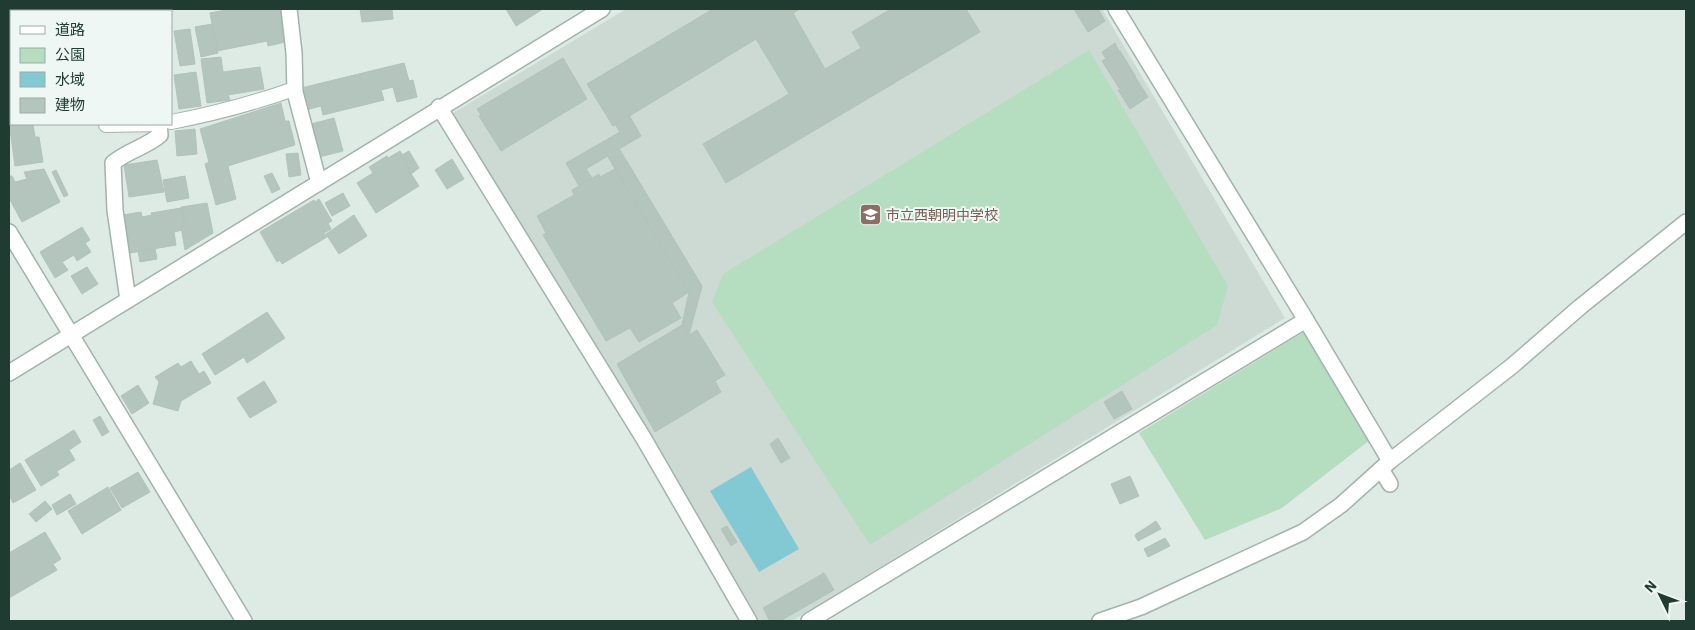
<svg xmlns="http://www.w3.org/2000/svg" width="1695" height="630" viewBox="0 0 1695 630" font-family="'IBM Plex Sans','Noto Sans JP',sans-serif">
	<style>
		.built { fill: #ccdad3 }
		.green { fill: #b5ddbf }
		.water { fill: #83c9d3 }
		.building { fill: #b3c5bd; stroke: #b0c4bb }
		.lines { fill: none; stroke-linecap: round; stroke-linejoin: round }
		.lane-casing { stroke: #a1b3ac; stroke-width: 16 }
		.street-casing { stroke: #a1b3ac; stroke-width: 18 }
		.lane { stroke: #fff; stroke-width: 14 }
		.street { stroke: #fff; stroke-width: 15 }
		.labels { text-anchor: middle; stroke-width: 4; stroke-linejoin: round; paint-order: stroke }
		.education-label { font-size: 14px; fill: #785e54; stroke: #eef7f3; text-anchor: start }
	</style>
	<rect width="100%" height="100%" fill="#deebe5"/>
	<polygon class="built" points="626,9 1102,9 1285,318 792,621 759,621 453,113"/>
	<g class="green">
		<polygon points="1089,50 1228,286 1217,325 870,545 712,302 723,274"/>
		<polygon points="1304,332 1370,440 1282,508 1205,540 1139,433"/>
	</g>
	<polygon class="water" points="751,467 799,549 759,572 710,491"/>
	<g class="building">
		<polygon points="231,9 282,9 285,42 268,46 267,41 217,51 210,13"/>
		<polygon points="360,9 392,9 393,19 362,22"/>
		<polygon points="506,9 543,9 516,26"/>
		<polygon points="713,9 800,9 793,13 825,69 861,48 852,32 891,9 966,9 980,32 726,183 703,144 789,94 756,39 613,126 587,84"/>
		<polygon points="1074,9 1098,9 1105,21 1088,32"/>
		<polygon points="212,24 218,53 201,57 195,27"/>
		<polygon points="190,29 195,64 180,66 174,31"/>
		<polygon points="1115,43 1119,51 1106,59 1102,52"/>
		<polygon points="1120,51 1136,77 1119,88 1102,61"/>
		<polygon points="221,57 223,72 260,67 264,89 228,95 230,100 207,103 201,59"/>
		<polygon points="563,58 587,99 501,151 479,116 481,115 477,109"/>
		<polygon points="11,63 11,82 10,83 9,64"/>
		<polygon points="404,63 409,81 413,80 417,97 397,102 393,87 381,90 384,100 323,115 321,106 306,110 301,88"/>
		<polygon points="196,72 201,106 179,109 174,75"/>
		<polygon points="1136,78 1148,97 1130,109 1118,90"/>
		<polygon points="11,86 11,118 10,118 9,87"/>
		<polygon points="281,103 285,121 289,121 295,145 228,166 236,199 216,205 205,164 209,162 200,129"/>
		<polygon points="629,115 641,136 586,169 592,178 579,186 566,163 620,132 615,124"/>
		<polygon points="334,118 343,151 319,157 311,124"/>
		<polygon points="9,122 11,122 11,124 33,124 35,137 39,137 43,162 15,166"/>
		<polygon points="195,129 197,154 177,156 175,131"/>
		<polygon points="620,150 702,286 689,335 682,325 689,292 608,157"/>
		<polygon points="400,151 406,161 404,163 419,186 376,213 357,183 373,173 369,167 387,156 388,158"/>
		<polygon points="409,151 419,168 411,174 404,163 406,161 402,155"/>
		<polygon points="298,153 301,175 289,177 286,154"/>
		<polygon points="452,159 464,179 447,189 435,170"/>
		<polygon points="157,160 164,192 129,197 124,165"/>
		<polygon points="44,169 60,202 22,222 9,198 9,176 12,176 15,182 27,179 24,172"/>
		<polygon points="615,169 689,292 672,303 681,318 639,342 630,328 606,341 543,235 546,233 537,216 574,195 572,190 599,174 600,177"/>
		<polygon points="56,170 68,195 64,197 52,172"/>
		<polygon points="272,173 280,189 272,193 264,176"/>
		<polygon points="185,176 189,198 167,202 163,180"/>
		<polygon points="343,193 350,206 332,216 325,203"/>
		<polygon points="319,199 332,221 328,223 331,229 324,233 327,237 282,264 280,260 277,262 260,232 314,200 315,202"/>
		<polygon points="207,203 213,233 185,250 181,226 185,225 181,207"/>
		<polygon points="181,208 185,225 181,226 182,230 174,232 176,245 130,253 123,215 141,212 142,217 152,215 151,213"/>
		<polygon points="354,215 367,236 339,254 326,234"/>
		<polygon points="82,227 90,240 85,243 91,252 77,261 74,255 62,262 68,270 55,278 40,252"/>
		<polygon points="155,248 157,259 140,262 138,251"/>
		<polygon points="87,267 98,284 82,294 71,276"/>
		<polygon points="267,312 285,338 247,363 244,357 215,375 202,354"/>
		<polygon points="682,325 689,335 697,330 725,375 715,381 721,392 655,432 617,364"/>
		<polygon points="191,361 199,374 204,371 211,383 181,401 178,411 153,404 159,382 155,377 178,363 181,367"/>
		<polygon points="264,381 277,402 250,418 237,398"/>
		<polygon points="138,385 149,403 132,414 121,396"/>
		<polygon points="1122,391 1132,409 1114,419 1104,402"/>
		<polygon points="100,416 109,432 102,436 93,420"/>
		<polygon points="74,430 81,442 69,450 75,460 57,471 59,475 41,486 25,460"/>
		<polygon points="778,438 790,458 781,463 770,444"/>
		<polygon points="20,463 36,490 13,503 9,495 9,470"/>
		<polygon points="138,472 150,492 122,508 110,488"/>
		<polygon points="1130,476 1139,496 1120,504 1111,484"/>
		<polygon points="108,487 121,510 82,534 68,511"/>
		<polygon points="70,494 76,504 57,515 52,505"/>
		<polygon points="45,501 52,509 36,522 29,514"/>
		<polygon points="1156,521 1161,529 1138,541 1135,536 1136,534"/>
		<polygon points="727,526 737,542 731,546 721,529"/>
		<polygon points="45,532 61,559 53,564 57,570 9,598 9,553"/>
		<polygon points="1165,538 1170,546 1148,557 1144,549"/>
		<polygon points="824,573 834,590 780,621 770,621 763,608"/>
	</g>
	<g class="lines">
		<defs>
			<g id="lane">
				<path d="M171 122C213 114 254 103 294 89"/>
				<polyline points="106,125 162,124"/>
			</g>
			<g id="street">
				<polyline points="289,9 294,53 295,92 319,183"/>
				<polyline points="1116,9 1306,320 1390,461"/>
				<polyline points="439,107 644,439 749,621"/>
				<polyline points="9,232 244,621"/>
				<path d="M128 300 115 210 113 163C127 151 146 147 160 135L159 124"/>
				<polyline points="9,373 602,9"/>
				<polyline points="1381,469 1390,484"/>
				<polyline points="809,621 1306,320"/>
				<polyline points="1100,621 1141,607 1303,532 1341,505 1390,461 1512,366 1580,307 1686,222"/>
			</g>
		</defs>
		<use href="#lane" class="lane-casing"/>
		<use href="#street" class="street-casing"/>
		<use href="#lane" class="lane"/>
		<use href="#street" class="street"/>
	</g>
	<defs>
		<symbol id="school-square" viewBox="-11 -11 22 22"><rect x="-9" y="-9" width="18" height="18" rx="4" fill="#8d6e63" stroke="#eef7f3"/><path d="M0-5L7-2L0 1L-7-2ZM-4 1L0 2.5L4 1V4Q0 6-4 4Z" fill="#fff"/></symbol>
	</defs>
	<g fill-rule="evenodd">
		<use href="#school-square" x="858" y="202" width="25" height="25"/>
	</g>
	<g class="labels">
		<g class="education-label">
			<text x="886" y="220">市立西朝明中学校</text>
		</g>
	</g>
	<rect width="1695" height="630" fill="none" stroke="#1f3b32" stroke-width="20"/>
	<rect x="10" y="10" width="162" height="115" fill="#eef7f3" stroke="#9baca6"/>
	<rect x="20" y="26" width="25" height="8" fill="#ffffff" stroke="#9baca6"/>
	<text x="55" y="35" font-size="15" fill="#1f3b32">道路</text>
	<rect x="20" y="48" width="25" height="15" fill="#b5ddbf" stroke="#9baca6"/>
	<text x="55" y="60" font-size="15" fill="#1f3b32">公園</text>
	<rect x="20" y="72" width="25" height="15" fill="#83c9d3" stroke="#9baca6"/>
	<text x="55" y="85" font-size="15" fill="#1f3b32">水域</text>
	<rect x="20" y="98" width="25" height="15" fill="#b3c5bd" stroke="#9baca6"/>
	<text x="55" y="110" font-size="15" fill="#1f3b32">建物</text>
	<g transform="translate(1660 595) rotate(312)" stroke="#eef7f3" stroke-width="4" paint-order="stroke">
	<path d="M0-4L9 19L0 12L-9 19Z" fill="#1f3b32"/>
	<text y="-8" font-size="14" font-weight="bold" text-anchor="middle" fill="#1f3b32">N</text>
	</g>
</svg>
